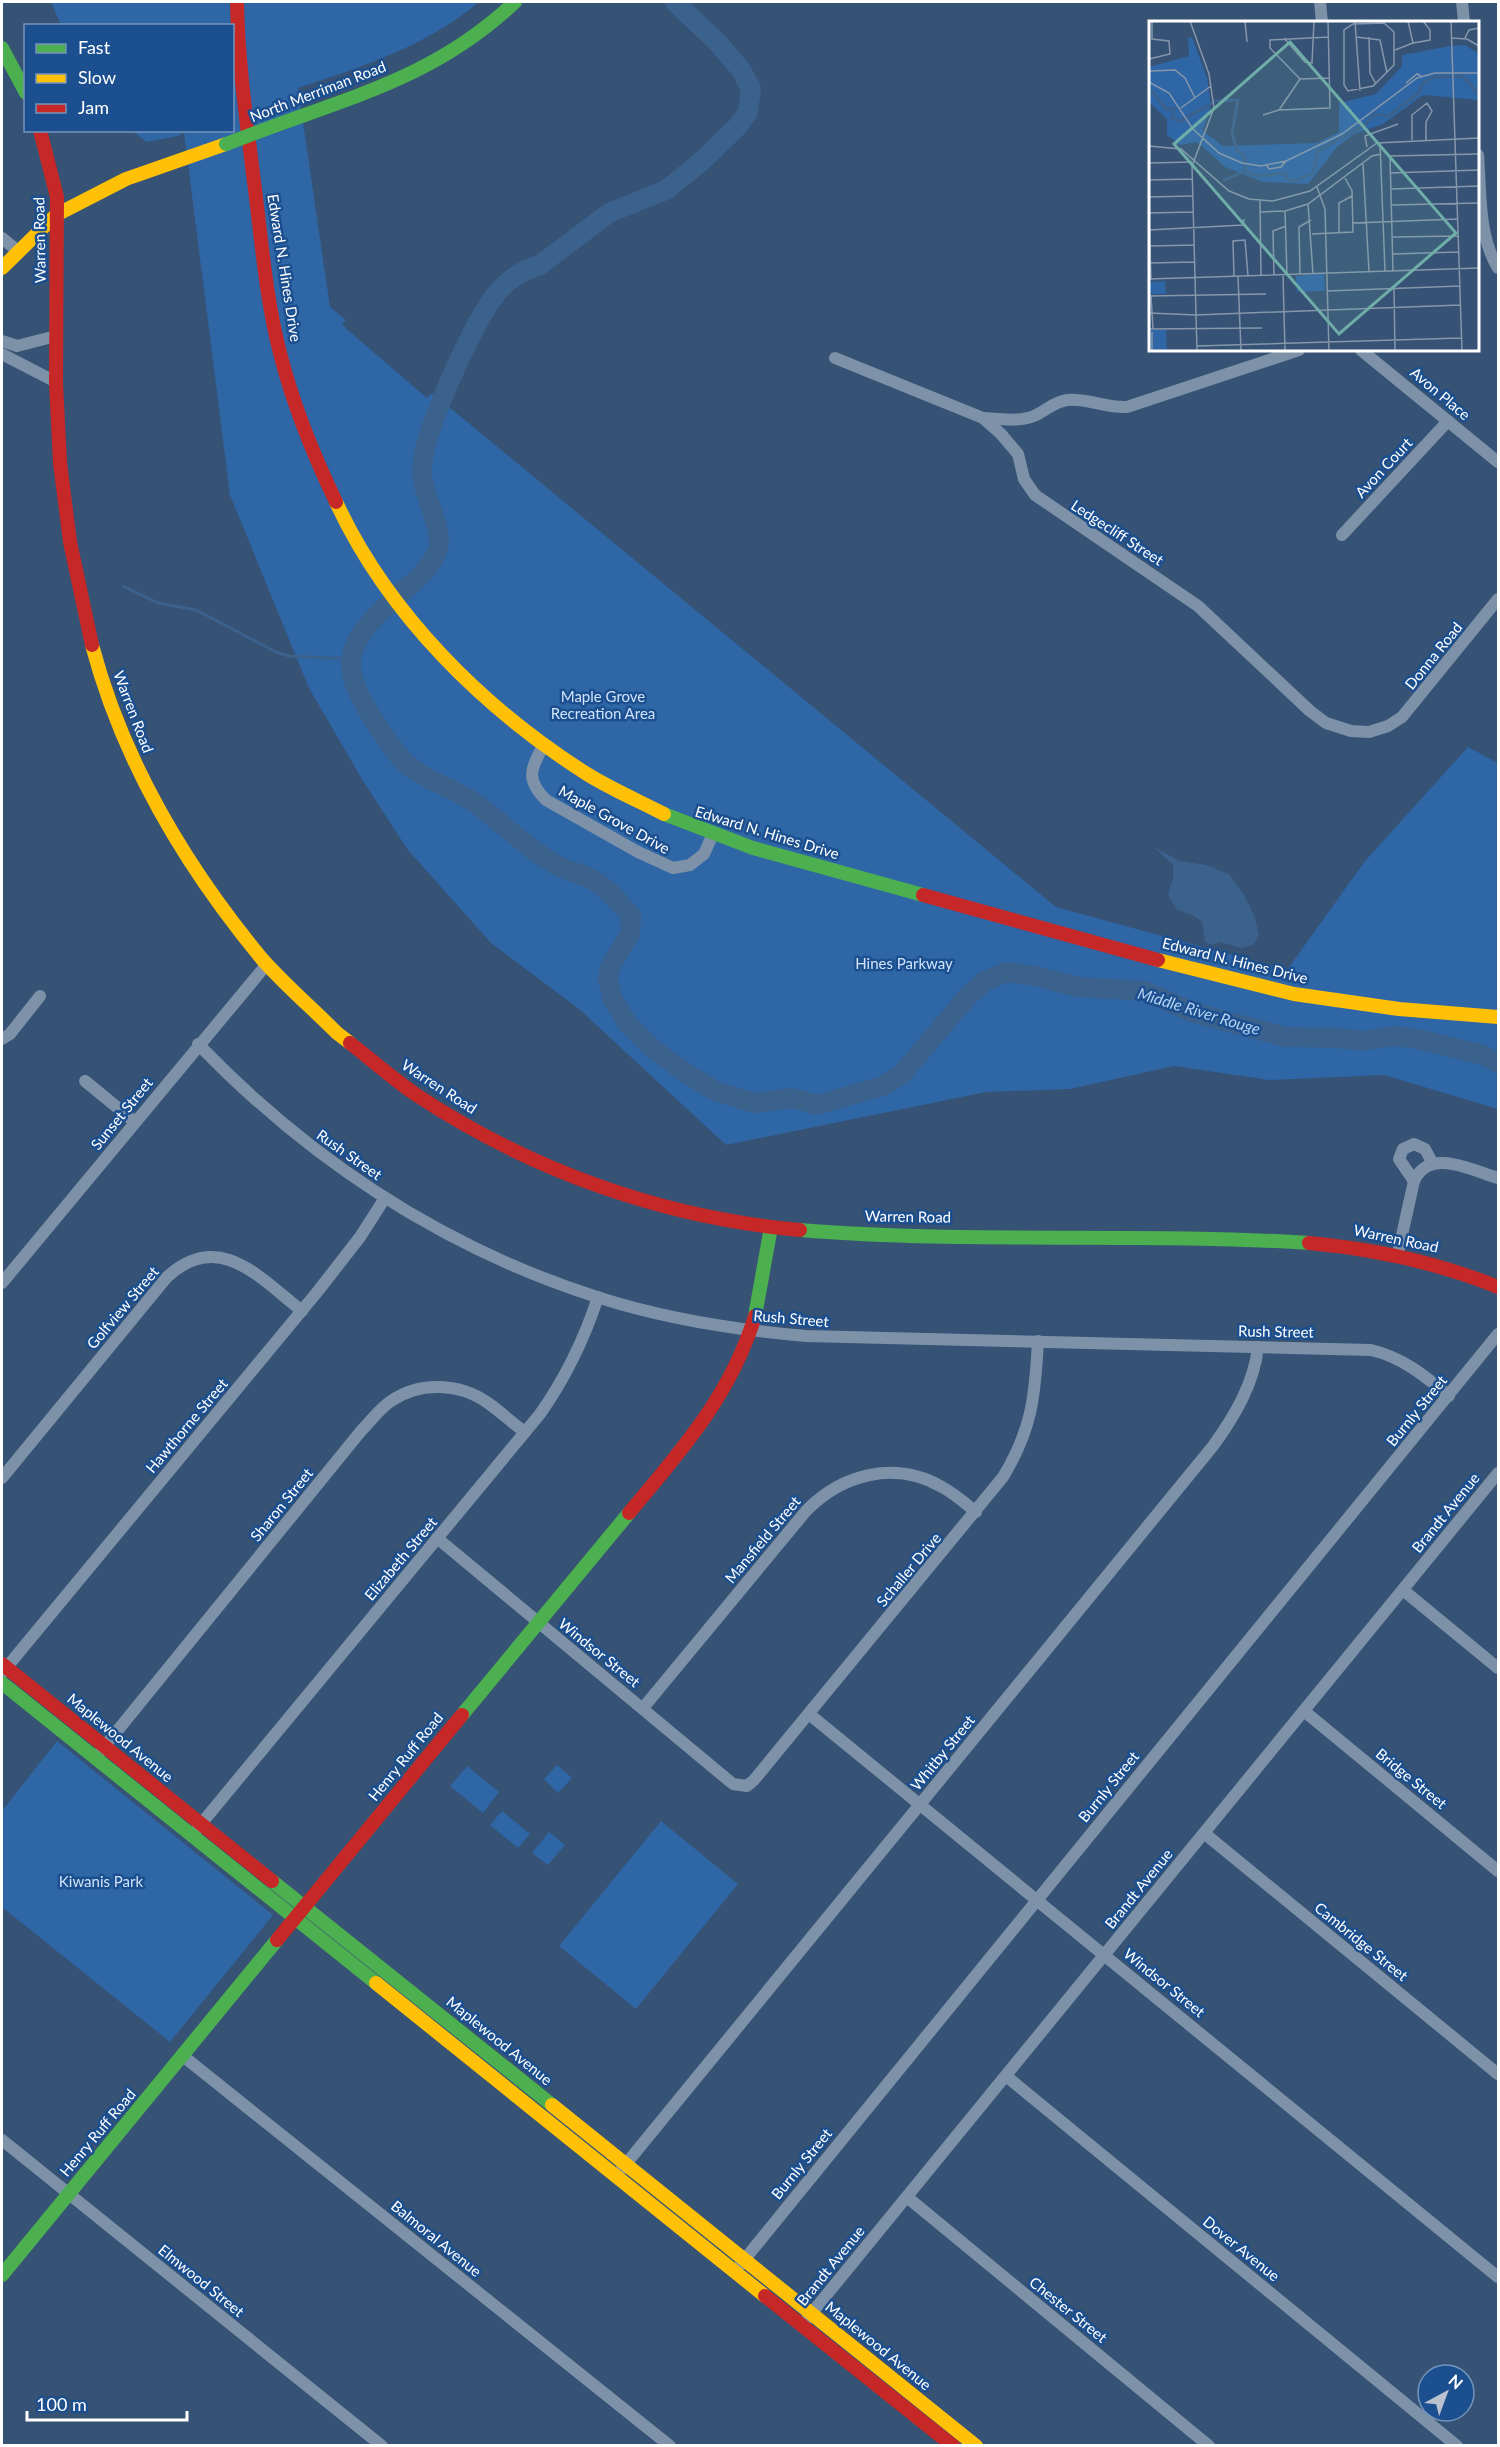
<svg xmlns="http://www.w3.org/2000/svg" width="1500" height="2447" viewBox="0 0 1500 2447" font-family="Lato,sans-serif">
	<style>
		.green { fill: #2f66a5 }
		.water { fill: #3b618d }
		.lines { fill: none; stroke-linecap: round; stroke-linejoin: round }
		.stream { stroke: #3b618d; stroke-width: 3 }
		.river { stroke: #3b618d; stroke-width: 20 }
		.street { stroke: #7d92a8; stroke-width: 12 }
		.fast { stroke: #4caf50; stroke-width: 14 }
		.slow { stroke: #ffc107; stroke-width: 14 }
		.jam { stroke: #c62828; stroke-width: 14 }
		.fast-bridge { stroke: #4caf50; stroke-width: 14 }
		.labels { text-anchor: middle; stroke-width: 5; stroke-linejoin: round; paint-order: stroke }
		.street-label { font-size: 15px; fill: #fff; stroke: #1b4f8f }
		.park-label { font-size: 15px; fill: #cfe3fa; stroke: #1b4f8f }
		.water-label { font-size: 16px; font-style: italic; fill: #b5d3f5; stroke: #1b4f8f }
		.inset-river { fill: none; stroke: #3b618d; stroke-width: 3 }
		.inset-road { fill: none; stroke: #8697ac; stroke-width: 1.5 }
		.view { fill: #6fada8; fill-opacity: 0.15; stroke: #6fada8; stroke-width: 3 }
		.inset-edge { fill: none; stroke: #fff; stroke-width: 3 }
	</style>
	<rect width="100%" height="100%" fill="#365274"/>
	<g class="green">
		<path d="M51 2H479C427 46 362 67 298 88L330 307 346 320 342 325 427 398 432 393 1056 907 1287 970 1365 861 1468 747 1498 763V1109L1384 1075 1269 1080 1174 1066 1070 1089 986 1092 726 1145 579 1009 491 943 408 850 363 781 309 688 230 495 184 132 178 136 147 142 132 131 232 130V26L61 25Z"/>
		<polygon points="57,1741 273,1915 170,2042 2,1907 2,1811"/>
		<polygon points="557,1765 572,1778 558,1793 544,1779"/>
		<polygon points="467,1766 499,1792 483,1813 450,1786"/>
		<polygon points="502,1811 530,1834 518,1848 490,1825"/>
		<polygon points="661,1821 738,1884 636,2009 559,1946"/>
		<polygon points="549,1832 565,1845 548,1865 532,1853"/>
	</g>
	<polygon class="water" points="1154,847 1180,861 1206,865 1229,874 1243,893 1255,917 1259,936 1253,945 1242,948 1219,942 1213,945 1205,942 1202,922 1194,916 1176,909 1168,894 1173,878 1173,865"/>
	<g class="lines">
		<polyline class="stream" points="123,586 158,603 196,610 276,652 289,656 350,659"/>
		<path class="river" d="M675 2 718 43 741 70 751 89 748 112 737 127 702 161 666 190 609 213 540 265C522 270 504 282 493 298 471 328 420 438 422 473 423 496 443 527 438 548 434 564 420 577 408 587 342 644 332 661 385 737 391 746 399 757 408 765 426 781 454 788 475 803 503 823 527 849 558 866 567 871 578 873 587 877 605 885 619 902 631 916L630 934 610 967 608 979 613 1000 627 1023 653 1049 686 1073 715 1091 754 1103 793 1098 817 1105 883 1086 902 1074 968 996 985 981 1006 972 1035 976 1078 987 1144 991 1192 1012 1285 1037 1337 1038 1363 1041 1394 1036 1418 1039 1483 1055 1498 1063"/>
		<g class="street">
			<polyline points="1320,2 1322,22"/>
			<polyline points="1462,2 1464,22"/>
			<path d="M1478 155C1481 191 1478 236 1498 268"/>
			<polyline points="2,238 19,252"/>
			<polyline points="2,341 17,346 56,336"/>
			<polyline points="1361,350 1498,462"/>
			<polyline points="2,354 56,382"/>
			<polyline points="835,358 983,418 1001,434 1018,454 1024,479 1035,495 1198,606 1310,711 1326,723 1351,731 1369,732 1388,726 1402,717 1498,599"/>
			<path d="M983 418C999 419 1019 422 1034 416 1046 411 1053 402 1067 400 1087 398 1106 408 1127 407L1299 350"/>
			<polyline points="1342,535 1448,421"/>
			<path d="M543 746C531 769 525 779 546 800L638 852 673 868 690 865 704 854 712 836"/>
			<polyline points="2,1039 10,1034 40,996"/>
			<path d="M198 1044C311 1161 441 1247 597 1297 665 1319 736 1330 806 1336L1371 1350C1402 1357 1425 1376 1449 1396"/>
			<polyline points="85,1081 135,1122"/>
			<polyline points="1414,1181 1399,1159 1403,1149 1414,1144 1425,1149 1432,1162"/>
			<path d="M1398 1253 1414 1181C1429 1147 1471 1170 1498 1178"/>
			<polyline points="2,1283 267,964"/>
			<path d="M2 1478 167 1277C219 1229 260 1278 302 1311"/>
			<path d="M437 1538 733 1784 747 1786 754 1780 1003 1477C1032 1429 1035 1397 1038 1341"/>
			<polyline points="1403,1590 1498,1668"/>
			<polyline points="2,1673 318,1291 360,1237 385,1198"/>
			<path d="M643 1708 806 1511C842 1474 895 1460 942 1487 955 1494 965 1503 976 1512"/>
			<polyline points="1304,1711 1498,1871"/>
			<polyline points="809,1714 1498,2277"/>
			<path d="M100 1752 361 1431C371 1421 379 1409 391 1401 420 1381 460 1383 488 1403 501 1412 512 1423 525 1432"/>
			<path d="M196 1830 540 1414C566 1377 584 1340 598 1297"/>
			<polyline points="1204,1833 1498,2074"/>
			<polyline points="183,2056 670,2446"/>
			<polyline points="1006,2076 1457,2446"/>
			<polyline points="2,2140 382,2446"/>
			<path d="M621 2170 1213 1446C1234 1417 1254 1384 1258 1347"/>
			<polyline points="907,2197 1209,2446"/>
			<polyline points="740,2265 1498,1334"/>
			<polyline points="806,2320 1498,1473"/>
		</g>
		<g class="fast">
			<polyline points="2,48 26,93"/>
			<path d="M274 126C365 93 442 71 515 2"/>
			<polyline points="664,814 753,848 923,895"/>
			<path d="M800 1230C969 1244 1140 1232 1309 1243"/>
			<polyline points="755,1316 771,1227"/>
			<polyline points="2,1683 376,1983"/>
			<polyline points="462,1715 629,1513"/>
			<polyline points="272,1881 552,2105"/>
			<polyline points="2,2275 277,1940"/>
		</g>
		<g class="slow">
			<polyline points="2,268 56,215 126,179 226,144"/>
			<path d="M336 502C388 614 483 708 587 774 611 789 639 801 664 814"/>
			<path d="M92 645C123 762 186 867 262 959 285 985 312 1008 337 1033L350 1043"/>
			<polyline points="1158,960 1294,994 1399,1009 1498,1017"/>
			<polyline points="376,1983 765,2296"/>
			<polyline points="552,2105 976,2446"/>
		</g>
		<g class="jam">
			<path d="M237 2C238 60 246 117 253 174 261 233 265 295 280 353 293 405 313 454 336 502"/>
			<polyline points="40,130 57,197 56,383 60,463 70,542 92,645"/>
			<polyline points="923,895 1158,960"/>
			<path d="M350 1043C372 1060 394 1080 418 1096 532 1171 664 1218 800 1230"/>
			<path d="M1309 1243C1375 1249 1436 1262 1498 1287"/>
			<path d="M629 1513C681 1451 731 1395 755 1316"/>
			<polyline points="2,1664 272,1881"/>
			<polyline points="277,1940 462,1715"/>
			<polyline points="765,2296 953,2446"/>
		</g>
		<polyline class="fast-bridge" points="226,144 274,126"/>
	</g>
	<g class="labels">
		<g class="street-label">
			<text transform="translate(318 92) rotate(-21)" y="5">North Merriman Road</text>
			<text transform="translate(40 240) rotate(-91)" y="5">Warren Road</text>
			<text transform="translate(284 268) rotate(81)" y="5">Edward N. Hines Drive</text>
			<text transform="translate(1440 394) rotate(40)" y="5">Avon Place</text>
			<text transform="translate(1384 468) rotate(-47)" y="5">Avon Court</text>
			<text transform="translate(1117 533) rotate(33)" y="5">Ledgecliff Street</text>
			<text transform="translate(1434 656) rotate(-51)" y="5">Donna Road</text>
			<text transform="translate(133 712) rotate(69)" y="5">Warren Road</text>
			<text transform="translate(614 820) rotate(29)" y="5">Maple Grove Drive</text>
			<text transform="translate(767 833) rotate(17)" y="5">Edward N. Hines Drive</text>
			<text transform="translate(1235 961) rotate(14)" y="5">Edward N. Hines Drive</text>
			<text transform="translate(439 1087) rotate(33)" y="5">Warren Road</text>
			<text transform="translate(122 1114) rotate(-51)" y="5">Sunset Street</text>
			<text transform="translate(349 1155) rotate(35)" y="5">Rush Street</text>
			<text transform="translate(908 1217) rotate(1)" y="5">Warren Road</text>
			<text transform="translate(1396 1239) rotate(12)" y="5">Warren Road</text>
			<text transform="translate(123 1308) rotate(-50)" y="5">Golfview Street</text>
			<text transform="translate(791 1319) rotate(5)" y="5">Rush Street</text>
			<text transform="translate(1276 1332) rotate(1)" y="5">Rush Street</text>
			<text transform="translate(1417 1411) rotate(-51)" y="5">Burnly Street</text>
			<text transform="translate(187 1426) rotate(-50)" y="5">Hawthorne Street</text>
			<text transform="translate(282 1505) rotate(-51)" y="5">Sharon Street</text>
			<text transform="translate(1446 1513) rotate(-51)" y="5">Brandt Avenue</text>
			<text transform="translate(763 1540) rotate(-50)" y="5">Mansfield Street</text>
			<text transform="translate(401 1559) rotate(-50)" y="5">Elizabeth Street</text>
			<text transform="translate(909 1570) rotate(-50)" y="5">Schaller Drive</text>
			<text transform="translate(599 1653) rotate(39)" y="5">Windsor Street</text>
			<text transform="translate(120 1738) rotate(39)" y="5">Maplewood Avenue</text>
			<text transform="translate(943 1753) rotate(-51)" y="5">Whitby Street</text>
			<text transform="translate(406 1757) rotate(-51)" y="5">Henry Ruff Road</text>
			<text transform="translate(1411 1779) rotate(39)" y="5">Bridge Street</text>
			<text transform="translate(1109 1787) rotate(-51)" y="5">Burnly Street</text>
			<text transform="translate(1139 1889) rotate(-51)" y="5">Brandt Avenue</text>
			<text transform="translate(1361 1942) rotate(39)" y="5">Cambridge Street</text>
			<text transform="translate(1164 1983) rotate(39)" y="5">Windsor Street</text>
			<text transform="translate(499 2041) rotate(39)" y="5">Maplewood Avenue</text>
			<text transform="translate(98 2133) rotate(-50)" y="5">Henry Ruff Road</text>
			<text transform="translate(802 2164) rotate(-51)" y="5">Burnly Street</text>
			<text transform="translate(436 2239) rotate(39)" y="5">Balmoral Avenue</text>
			<text transform="translate(1241 2249) rotate(39)" y="5">Dover Avenue</text>
			<text transform="translate(831 2266) rotate(-51)" y="5">Brandt Avenue</text>
			<text transform="translate(201 2281) rotate(39)" y="5">Elmwood Street</text>
			<text transform="translate(1068 2310) rotate(39)" y="5">Chester Street</text>
			<text transform="translate(878 2346) rotate(39)" y="5">Maplewood Avenue</text>
		</g>
		<g class="park-label">
			<text x="603" y="702">Maple Grove<tspan x="603" dy="17">Recreation Area</tspan></text>
			<text x="904" y="969">Hines Parkway</text>
			<text x="101" y="1887">Kiwanis Park</text>
		</g>
		<g class="water-label">
			<text transform="translate(1199 1011) rotate(17)" y="6">Middle River Rouge</text>
		</g>
	</g>
	<g transform="translate(1149 21)">
		<rect width="330" height="330" fill="#365274"/>
		<path d="M43 16 58 57 62 84 54 110 74 125 168 122 190 111V82L227 73 253 45V34L301 25 316 24 330 33V79L274 74 234 103 205 113 188 126 159 163 114 161 76 146 48 121 31 124 18 114V98L0 81V46L40 35 39 17ZM175 253 176 270 148 271 147 255ZM16 260 17 273H0V261ZM0 309H17L18 330H0Z" fill="#2f66a5"/>
		<path class="inset-river" d="M0 67 17 88H25L23 97 31 100 67 80 89 79 83 113 88 129 96 136V150L108 155 136 152 138 158 146 160 164 152 169 130 217 103 225 93 239 95 270 72 273 63 283 56 314 55 330 74M74 160 96 150"/>
		<path class="inset-road" d="M41 0 60 53 65 87 43 145 48 330M96 0 98 21M206 0 211 70M259 0 264 22M302 0 313 330M235 2 245 11V44L224 65 199 70 195 64V9L204 3ZM207 16 231 19 238 52M220 16 221 52 227 63M135 17 156 41 163 42 165 0M303 17 318 18 330 25M316 17 320 9 330 7M264 22 281 19V9L274 0M246 29 264 22M0 38 21 33 20 20 3 18V0M0 50 26 49 36 57 46 77M151 58 181 57M0 61 20 72 44 108 70 132 93 142 112 145 137 140 193 113 268 57 286 52H330M257 62 268 53 272 55M32 87 62 65M330 87V114M130 89 151 58 121 27V19L180 16M114 94 130 89 181 87 179 0M263 119V94L278 82 283 90 277 101V119M231 122 236 250M0 125 32 128 80 170 100 178 124 180 161 170 228 122 330 117M218 126 216 115 249 103M0 142 43 141M214 143 220 250M117 144 120 148 132 146 137 140M241 152 330 149M0 159 43 158M168 166 176 188 180 330M242 168 330 165M0 176 43 175M111 180 112 255M159 183 164 253M242 184 330 182M136 190 138 254M111 191 136 190 159 183 223 135 232 133M0 192 44 191M0 196 2 258M204 202 308 198M0 209 94 204 95 198M190 212V182L203 175M163 213 204 211 203 170 196 157M244 216 309 215M1 225 45 224M244 233 309 231M1 242 45 241M244 250 241 135 330 133M151 253 150 206 162 199M125 254 124 210 137 205M134 254 136 330M85 256 84 220 96 219 99 255M89 256 92 330M0 258 330 247M245 268 246 330M178 270 311 265M0 275 117 273M2 275 4 308M0 292 47 294 311 284M0 308 113 307M3 311V330M48 325 312 317"/>
		<path class="view" d="M141 21 307 212 190 313 25 123Z"/>
		<rect width="330" height="330" class="inset-edge"/>
	</g>
	<rect width="1500" height="2447" fill="none" stroke="#ffffff" stroke-width="6"/>
	<rect x="24" y="24" width="210" height="108" fill="#1b4f8f" stroke="#7695bc" stroke-width="1.5"/>
	<rect x="36" y="44" width="30" height="9" fill="#4caf50" stroke="#7695bc" stroke-width="1.5"/>
	<text x="78" y="54" font-size="18" fill="#ffffff">Fast</text>
	<rect x="36" y="74" width="30" height="9" fill="#ffc107" stroke="#7695bc" stroke-width="1.5"/>
	<text x="78" y="84" font-size="18" fill="#ffffff">Slow</text>
	<rect x="36" y="104" width="30" height="9" fill="#c62828" stroke="#7695bc" stroke-width="1.5"/>
	<text x="78" y="114" font-size="18" fill="#ffffff">Jam</text>
	<g transform="translate(1446 2393) rotate(41)"><circle r="28" fill="#1b4f8f" stroke="#7695bc" stroke-width="1.5"/>
	<path d="M0-4.5L10 22L0 15L-10 22Z" fill="#b9c2ce"/>
	<text y="-9" font-size="16" font-weight="bold" text-anchor="middle" fill="#ffffff">N</text>
	</g>
	<path d="M27 2411v9h160v-9" fill="none" stroke="#ffffff" stroke-width="3"/>
	<text x="36" y="2411" font-size="18" fill="#ffffff" stroke="#1b4f8f" stroke-width="4.5" paint-order="stroke">100 m</text>
</svg>
